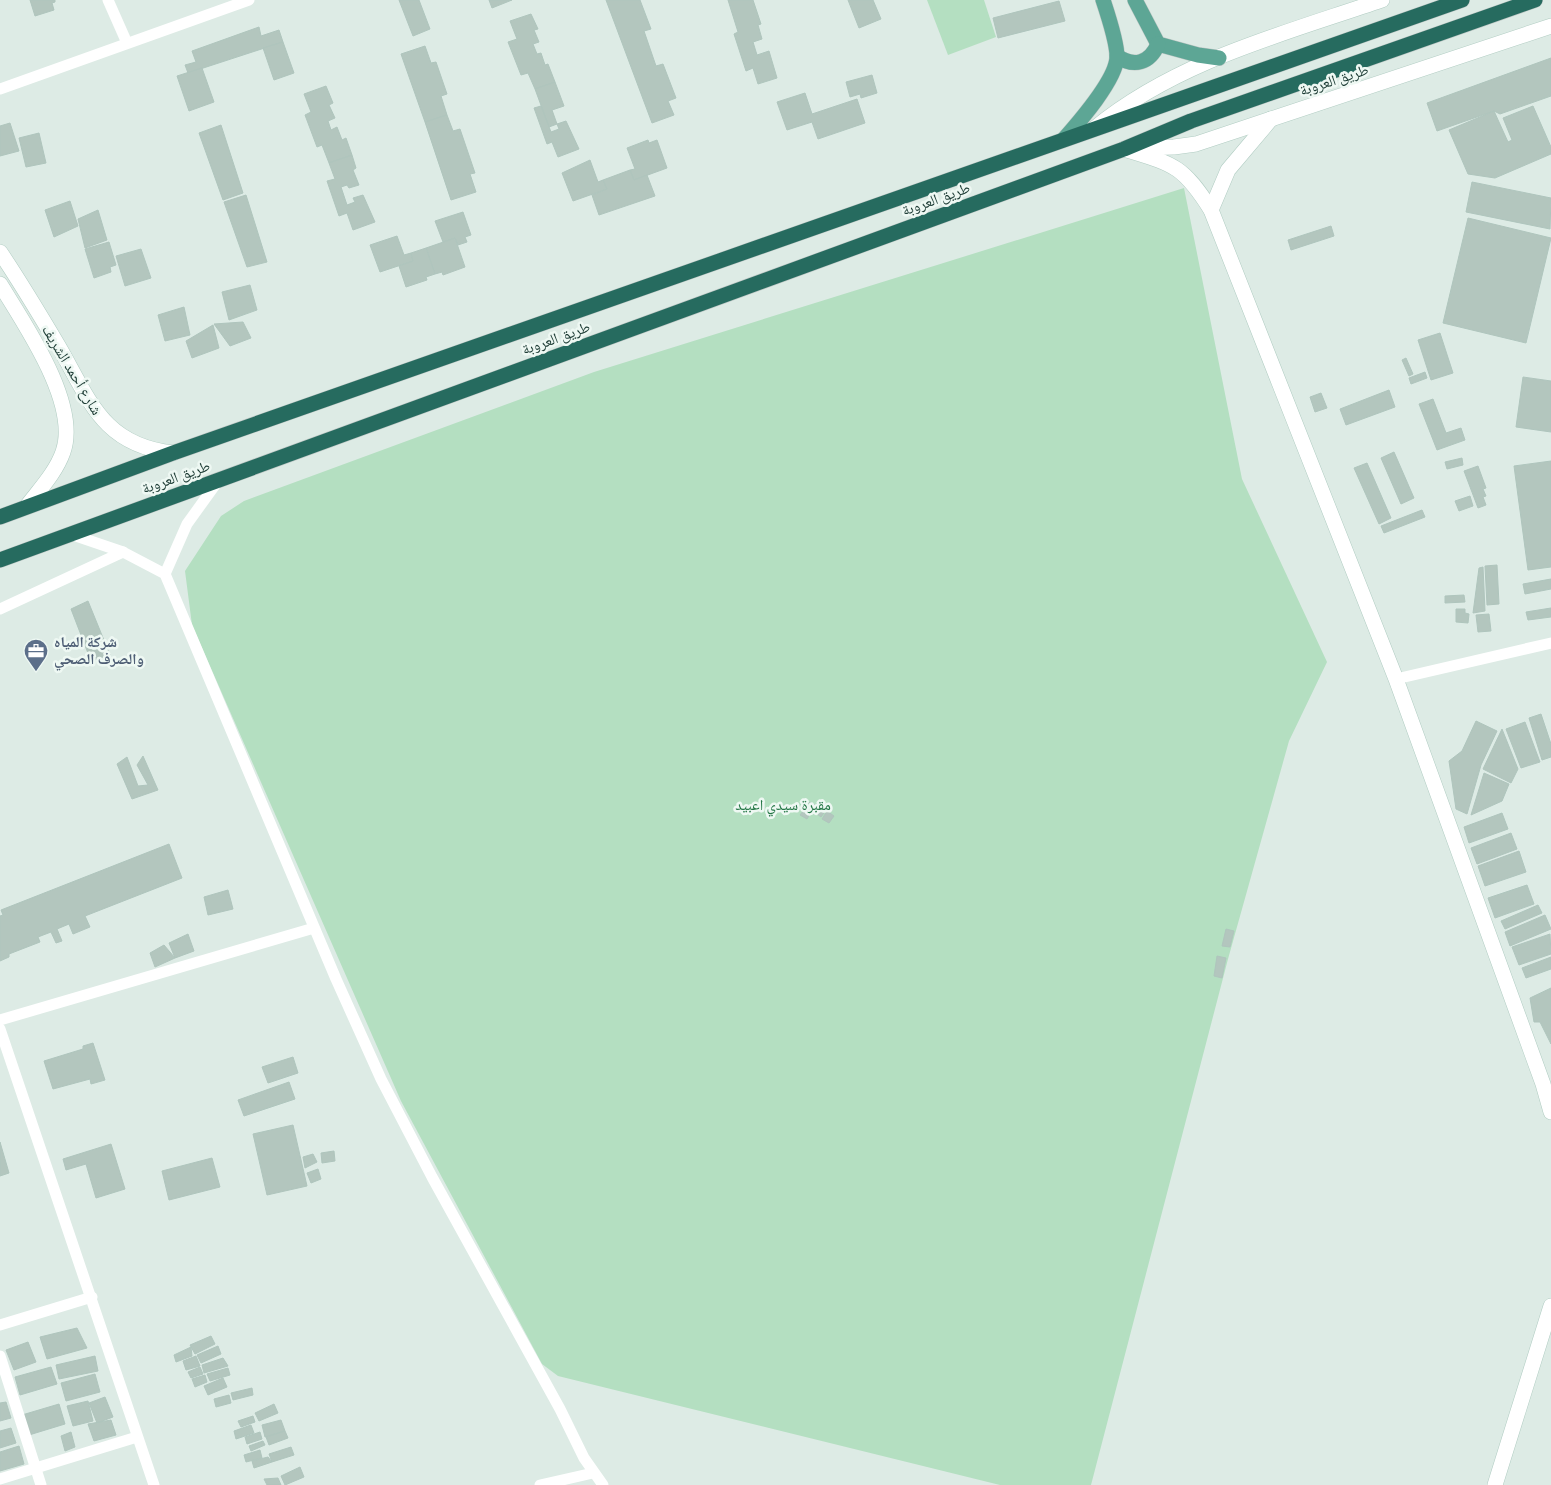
<svg xmlns="http://www.w3.org/2000/svg" width="1551" height="1485" viewBox="0 0 1551 1485" font-family="'Exo 2','Noto Naskh Arabic',sans-serif">
	<style>
		.green { fill: #b4dfc1 }
		.building { fill: #b3c6be; stroke: #afc5bd }
		.lines { fill: none; stroke-linecap: round; stroke-linejoin: round }
		.secondary-casing { stroke: #b0ccc2; stroke-width: 16 }
		.primary-casing { stroke: #c0c8c6; stroke-width: 16 }
		.highway-casing { stroke: #c0c8c6; stroke-width: 16 }
		.street { stroke: #fff; stroke-width: 11 }
		.secondary { stroke: #fff; stroke-width: 15 }
		.primary { stroke: #5da695; stroke-width: 15 }
		.highway { stroke: #266b5f; stroke-width: 15 }
		.labels { text-anchor: middle; stroke-width: 5; stroke-linejoin: round; paint-order: stroke }
		.street-label { font-size: 15px; fill: #1d3c35; stroke: #eef8f3 }
		.service-label { font-size: 15px; font-weight: bold; fill: #4e5e75; stroke: #eef8f3; text-anchor: start }
		.park-label { font-size: 15px; fill: #247746; stroke: #eef8f3 }
	</style>
	<rect width="100%" height="100%" fill="#ddebe5"/>
	<g class="green">
		<polygon points="927,0 984,0 996,37 948,55"/>
		<polygon points="1184,188 1242,479 1327,662 1289,741 1228,959 1091,1485 1000,1485 558,1376 542,1364 401,1101 192,625 185,571 221,516 244,501 594,372"/>
	</g>
	<g class="building">
		<polygon points="30,0 55,0 55,2 52,3 54,10 35,16"/>
		<polygon points="399,0 419,0 430,29 413,36"/>
		<polygon points="489,0 512,0 492,8"/>
		<polygon points="606,0 640,0 651,29 644,31 656,66 663,64 676,98 668,101 674,115 652,123"/>
		<polygon points="728,0 753,0 761,24 758,25 762,39 753,42 757,55 769,51 777,78 758,84 753,68 746,71 734,34 738,32"/>
		<polygon points="848,0 873,0 881,19 859,28"/>
		<polygon points="1059,1 1065,21 998,38 993,18"/>
		<polygon points="531,14 538,29 534,30 539,42 533,44 537,54 541,53 545,65 548,64 555,82 535,89 528,73 521,75 508,42 517,39 510,21"/>
		<polygon points="259,27 261,36 279,30 283,42 188,73 185,65 196,62 192,51"/>
		<polygon points="283,42 294,73 274,80 263,48"/>
		<polygon points="425,46 431,63 436,62 447,94 441,96 447,115 425,122 401,54"/>
		<polygon points="1551,58 1551,96 1500,114 1494,111 1437,131 1427,103"/>
		<polygon points="202,68 214,102 189,111 177,76"/>
		<polygon points="872,75 877,93 861,98 860,94 850,97 846,82"/>
		<polygon points="555,82 564,106 552,110 557,124 549,127 535,89"/>
		<polygon points="326,86 333,103 329,105 335,118 328,121 331,130 337,127 342,140 346,138 352,155 329,163 322,145 317,147 305,115 311,112 304,94"/>
		<polygon points="805,93 812,114 857,99 865,123 818,139 812,122 787,130 777,102"/>
		<polygon points="541,106 551,132 559,129 557,124 566,121 579,149 558,157 552,142 547,144 534,108"/>
		<polygon points="1533,106 1551,147 1551,154 1495,178 1468,174 1449,130 1494,111 1508,142 1512,140 1503,118"/>
		<polygon points="447,115 453,131 460,129 475,173 470,174 476,192 451,200 425,122"/>
		<polygon points="10,123 19,151 0,156 0,126"/>
		<polygon points="221,125 243,193 223,200 199,133"/>
		<polygon points="39,133 46,163 26,167 19,138"/>
		<polygon points="648,140 649,143 657,140 667,168 634,180 630,170 635,169 627,148"/>
		<polygon points="352,155 356,168 353,170 359,185 349,188 347,185 341,187 347,205 355,202 353,198 363,195 375,222 353,230 347,213 339,216 327,181 335,179 329,163"/>
		<polygon points="590,160 598,182 603,180 607,189 573,201 562,173"/>
		<polygon points="630,170 634,180 647,175 655,196 599,215 592,195 607,189 603,180"/>
		<polygon points="1472,182 1551,198 1550,229 1466,212"/>
		<polygon points="246,195 267,262 247,267 224,202"/>
		<polygon points="70,201 78,226 54,237 45,210"/>
		<polygon points="98,210 107,240 85,248 78,219"/>
		<polygon points="463,212 471,235 465,237 467,242 458,245 455,238 443,242 435,221"/>
		<polygon points="1468,218 1551,238 1526,343 1443,323"/>
		<polygon points="1331,226 1334,236 1291,250 1288,240"/>
		<polygon points="397,236 404,255 411,253 413,261 380,272 370,245"/>
		<polygon points="455,238 465,267 443,275 442,272 435,274 426,248"/>
		<polygon points="109,242 116,265 110,267 111,272 94,278 85,249"/>
		<polygon points="426,248 435,274 426,277 427,280 406,287 399,266 413,261 411,253"/>
		<polygon points="141,249 151,278 125,286 116,256"/>
		<polygon points="250,285 257,310 229,320 222,292"/>
		<polygon points="184,307 190,335 165,341 158,315"/>
		<polygon points="243,322 251,338 230,346 214,324"/>
		<polygon points="213,325 219,348 192,358 186,341"/>
		<polygon points="1440,333 1453,373 1431,380 1418,340"/>
		<polygon points="1406,358 1413,374 1409,376 1402,360"/>
		<polygon points="1425,372 1427,378 1411,384 1409,378"/>
		<polygon points="1523,377 1551,381 1551,432 1516,427"/>
		<polygon points="1389,390 1395,407 1346,425 1340,409"/>
		<polygon points="1321,393 1327,408 1315,412 1310,397"/>
		<polygon points="1433,399 1446,433 1461,428 1465,440 1437,450 1419,404"/>
		<polygon points="1394,452 1414,498 1401,504 1381,458"/>
		<polygon points="1462,458 1463,465 1447,469 1445,462"/>
		<polygon points="1551,461 1551,567 1528,570 1514,466"/>
		<polygon points="1367,463 1391,518 1379,524 1354,468"/>
		<polygon points="1478,466 1486,488 1483,489 1486,496 1483,497 1486,505 1478,508 1464,471"/>
		<polygon points="1470,496 1473,506 1459,511 1455,501"/>
		<polygon points="1422,510 1425,517 1384,533 1381,526"/>
		<polygon points="1497,565 1499,604 1487,605 1485,566"/>
		<polygon points="1483,567 1485,611 1473,613 1479,568"/>
		<polygon points="1551,579 1551,589 1525,594 1523,584"/>
		<polygon points="1464,595 1465,602 1445,603 1445,596"/>
		<polygon points="88,601 110,655 91,661 71,609"/>
		<polygon points="1551,608 1551,617 1528,620 1526,612"/>
		<polygon points="1456,609 1465,609 1465,613 1469,614 1468,623 1456,622"/>
		<polygon points="1489,614 1491,631 1478,632 1476,615"/>
		<polygon points="1541,714 1551,744 1551,757 1542,760 1529,718"/>
		<polygon points="1476,721 1497,731 1481,765 1467,814 1456,809 1449,761 1462,751"/>
		<polygon points="1525,722 1540,762 1521,768 1506,729"/>
		<polygon points="1502,729 1518,769 1511,783 1483,769"/>
		<polygon points="143,756 158,790 132,799 117,764 127,757 138,786 148,785 137,765"/>
		<polygon points="1484,773 1509,784 1502,801 1471,815"/>
		<polygon points="810,802 815,805 807,819 800,815"/>
		<polygon points="818,805 826,810 821,817 813,811"/>
		<polygon points="827,811 834,816 829,823 822,819"/>
		<polygon points="1502,813 1508,829 1469,843 1464,827"/>
		<polygon points="1511,833 1517,849 1477,864 1471,848"/>
		<polygon points="169,844 182,878 85,916 90,927 73,934 69,924 57,929 62,941 56,943 51,932 38,937 40,942 9,954 9,957 0,961 0,916 3,915 1,910"/>
		<polygon points="1519,851 1526,872 1485,886 1478,866"/>
		<polygon points="1527,885 1534,904 1495,918 1488,898"/>
		<polygon points="228,890 233,909 208,915 204,897"/>
		<polygon points="1538,905 1542,913 1505,929 1501,921"/>
		<polygon points="1545,915 1551,929 1510,946 1505,932"/>
		<polygon points="1226,929 1234,931 1230,947 1222,946"/>
		<polygon points="188,934 194,951 175,958 169,943"/>
		<polygon points="1550,934 1551,954 1519,965 1512,947"/>
		<polygon points="164,945 175,958 155,967 150,953"/>
		<polygon points="1217,956 1226,958 1222,978 1214,976"/>
		<polygon points="1551,957 1551,969 1526,978 1522,968"/>
		<polygon points="1551,988 1551,1044 1540,1022 1534,1022 1530,998"/>
		<polygon points="93,1043 105,1080 91,1084 90,1079 53,1089 44,1061 83,1049 83,1046"/>
		<polygon points="293,1057 298,1073 268,1083 262,1067"/>
		<polygon points="289,1082 295,1099 244,1116 238,1100"/>
		<polygon points="293,1125 307,1186 267,1195 253,1134"/>
		<polygon points="0,1142 9,1173 0,1176"/>
		<polygon points="111,1144 125,1189 96,1198 86,1164 66,1170 63,1159"/>
		<polygon points="334,1151 335,1161 322,1163 321,1153"/>
		<polygon points="313,1154 317,1162 305,1168 303,1157"/>
		<polygon points="212,1158 220,1187 169,1200 162,1171"/>
		<polygon points="318,1169 321,1179 311,1183 307,1173"/>
		<polygon points="77,1328 87,1348 47,1359 40,1337"/>
		<polygon points="211,1336 215,1344 195,1354 190,1345"/>
		<polygon points="28,1342 36,1362 14,1370 6,1350"/>
		<polygon points="218,1346 221,1354 201,1363 197,1355"/>
		<polygon points="191,1347 192,1356 176,1362 174,1355"/>
		<polygon points="95,1356 98,1371 59,1379 56,1365"/>
		<polygon points="196,1356 200,1366 186,1370 183,1361"/>
		<polygon points="223,1358 228,1366 204,1373 202,1365"/>
		<polygon points="51,1367 57,1384 20,1395 15,1377"/>
		<polygon points="200,1367 203,1374 191,1378 188,1372"/>
		<polygon points="228,1368 230,1375 210,1381 207,1374"/>
		<polygon points="95,1374 100,1392 66,1401 61,1383"/>
		<polygon points="205,1375 207,1382 195,1387 192,1379"/>
		<polygon points="223,1378 227,1387 208,1395 204,1386"/>
		<polygon points="252,1388 253,1395 233,1400 231,1393"/>
		<polygon points="229,1395 231,1403 216,1407 214,1399"/>
		<polygon points="105,1397 113,1417 97,1423 89,1403"/>
		<polygon points="88,1401 93,1421 73,1426 67,1406"/>
		<polygon points="6,1402 11,1418 0,1421 0,1403"/>
		<polygon points="59,1404 65,1424 29,1435 22,1415"/>
		<polygon points="274,1404 278,1413 259,1421 255,1413"/>
		<polygon points="253,1416 255,1422 241,1427 238,1421"/>
		<polygon points="111,1420 116,1435 94,1441 88,1424"/>
		<polygon points="281,1420 285,1431 265,1437 262,1425"/>
		<polygon points="251,1425 254,1433 236,1439 234,1431"/>
		<polygon points="11,1428 16,1443 0,1448 0,1431"/>
		<polygon points="285,1431 288,1438 269,1445 266,1437"/>
		<polygon points="71,1432 75,1447 65,1451 61,1436"/>
		<polygon points="260,1432 262,1439 247,1444 245,1437"/>
		<polygon points="263,1441 265,1445 251,1451 249,1446"/>
		<polygon points="19,1446 24,1464 0,1471 0,1452"/>
		<polygon points="291,1447 294,1455 272,1462 269,1454"/>
		<polygon points="260,1450 262,1458 246,1462 244,1455"/>
		<polygon points="268,1457 272,1462 254,1468 252,1461"/>
		<polygon points="300,1467 304,1477 285,1485 281,1476"/>
		<polygon points="278,1478 281,1485 267,1485 264,1479"/>
	</g>
	<g class="lines">
		<defs>
			<g id="secondary">
				<path d="M1095 128C1177 61 1283 34 1382 0"/>
				<polyline points="1136,148 1174,147 1196,144 1551,26"/>
				<path d="M1124 149C1173 164 1183 165 1211 210L1396 679 1543 1084 1551 1112"/>
				<polyline points="1211,210 1228,170 1271,119"/>
				<path d="M0 252C21 283 40 315 59 347 90 401 103 445 173 453"/>
				<path d="M0 284C25 325 80 404 63 452 56 472 40 489 27 506"/>
				<polyline points="1495,1485 1551,1306"/>
			</g>
			<g id="primary">
				<polyline points="1135,0 1158,44 1198,55 1219,58"/>
				<path d="M1117 56C1134 68 1150 63 1158 44"/>
				<path d="M1064 139C1079 122 1116 80 1117 57 1117 42 1108 15 1103 0"/>
			</g>
			<g id="highway">
				<polyline points="0,517 173,453 1462,0"/>
				<polyline points="0,560 1124,149 1191,121 1535,0"/>
			</g>
		</defs>
		<use href="#secondary" class="secondary-casing"/>
		<use href="#primary" class="primary-casing"/>
		<use href="#highway" class="highway-casing"/>
		<g class="street">
			<polyline points="108,0 127,43"/>
			<polyline points="0,89 249,0"/>
			<polyline points="70,534 123,552 165,574 336,979 381,1079 432,1177 560,1409 584,1458 603,1485"/>
			<polyline points="165,574 187,524 218,481"/>
			<polyline points="0,609 123,552"/>
			<polyline points="1396,679 1551,643"/>
			<polyline points="0,1020 314,928"/>
			<polyline points="0,1029 154,1485"/>
			<polyline points="0,1325 92,1297"/>
			<polyline points="0,1356 41,1485"/>
			<polyline points="0,1479 137,1437"/>
			<polyline points="540,1485 593,1473"/>
		</g>
		<use href="#secondary" class="secondary"/>
		<use href="#primary" class="primary"/>
		<use href="#highway" class="highway"/>
	</g>
	<defs>
		<symbol id="office-pin" viewBox="-11 -11 22 30"><path d="M0 17L-7.5 6A9.5 9.5 0 1 1 7.5 6Z" fill="#5c6f8a" stroke="#eef8f3"/><path d="M-6-3h4V-5.5h4V-3h4V5H-6ZM-1-4.5V-3h2v-1.5ZM-6 0V1H6V0Z" fill="#fff"/></symbol>
	</defs>
	<g fill-rule="evenodd">
		<use href="#office-pin" x="22" y="637" width="28" height="38"/>
	</g>
	<g class="labels">
		<g class="street-label">
			<text transform="translate(1334 80) rotate(-18)" y="5">طريق العروبة</text>
			<text transform="translate(936 199) rotate(-20)" y="5">طريق العروبة</text>
			<text transform="translate(556 338) rotate(-20)" y="5">طريق العروبة</text>
			<text transform="translate(72 370) rotate(59)" y="5">شارع أحمد الشريف</text>
			<text transform="translate(176 477) rotate(-20)" y="5">طريق العروبة</text>
		</g>
		<g class="service-label">
			<text x="54" y="647">شركة المياه<tspan x="54" dy="17">والصرف الصحي</tspan></text>
		</g>
		<g class="park-label">
			<text x="783" y="810">مقبرة سيدي اعبيد</text>
		</g>
	</g>
</svg>
